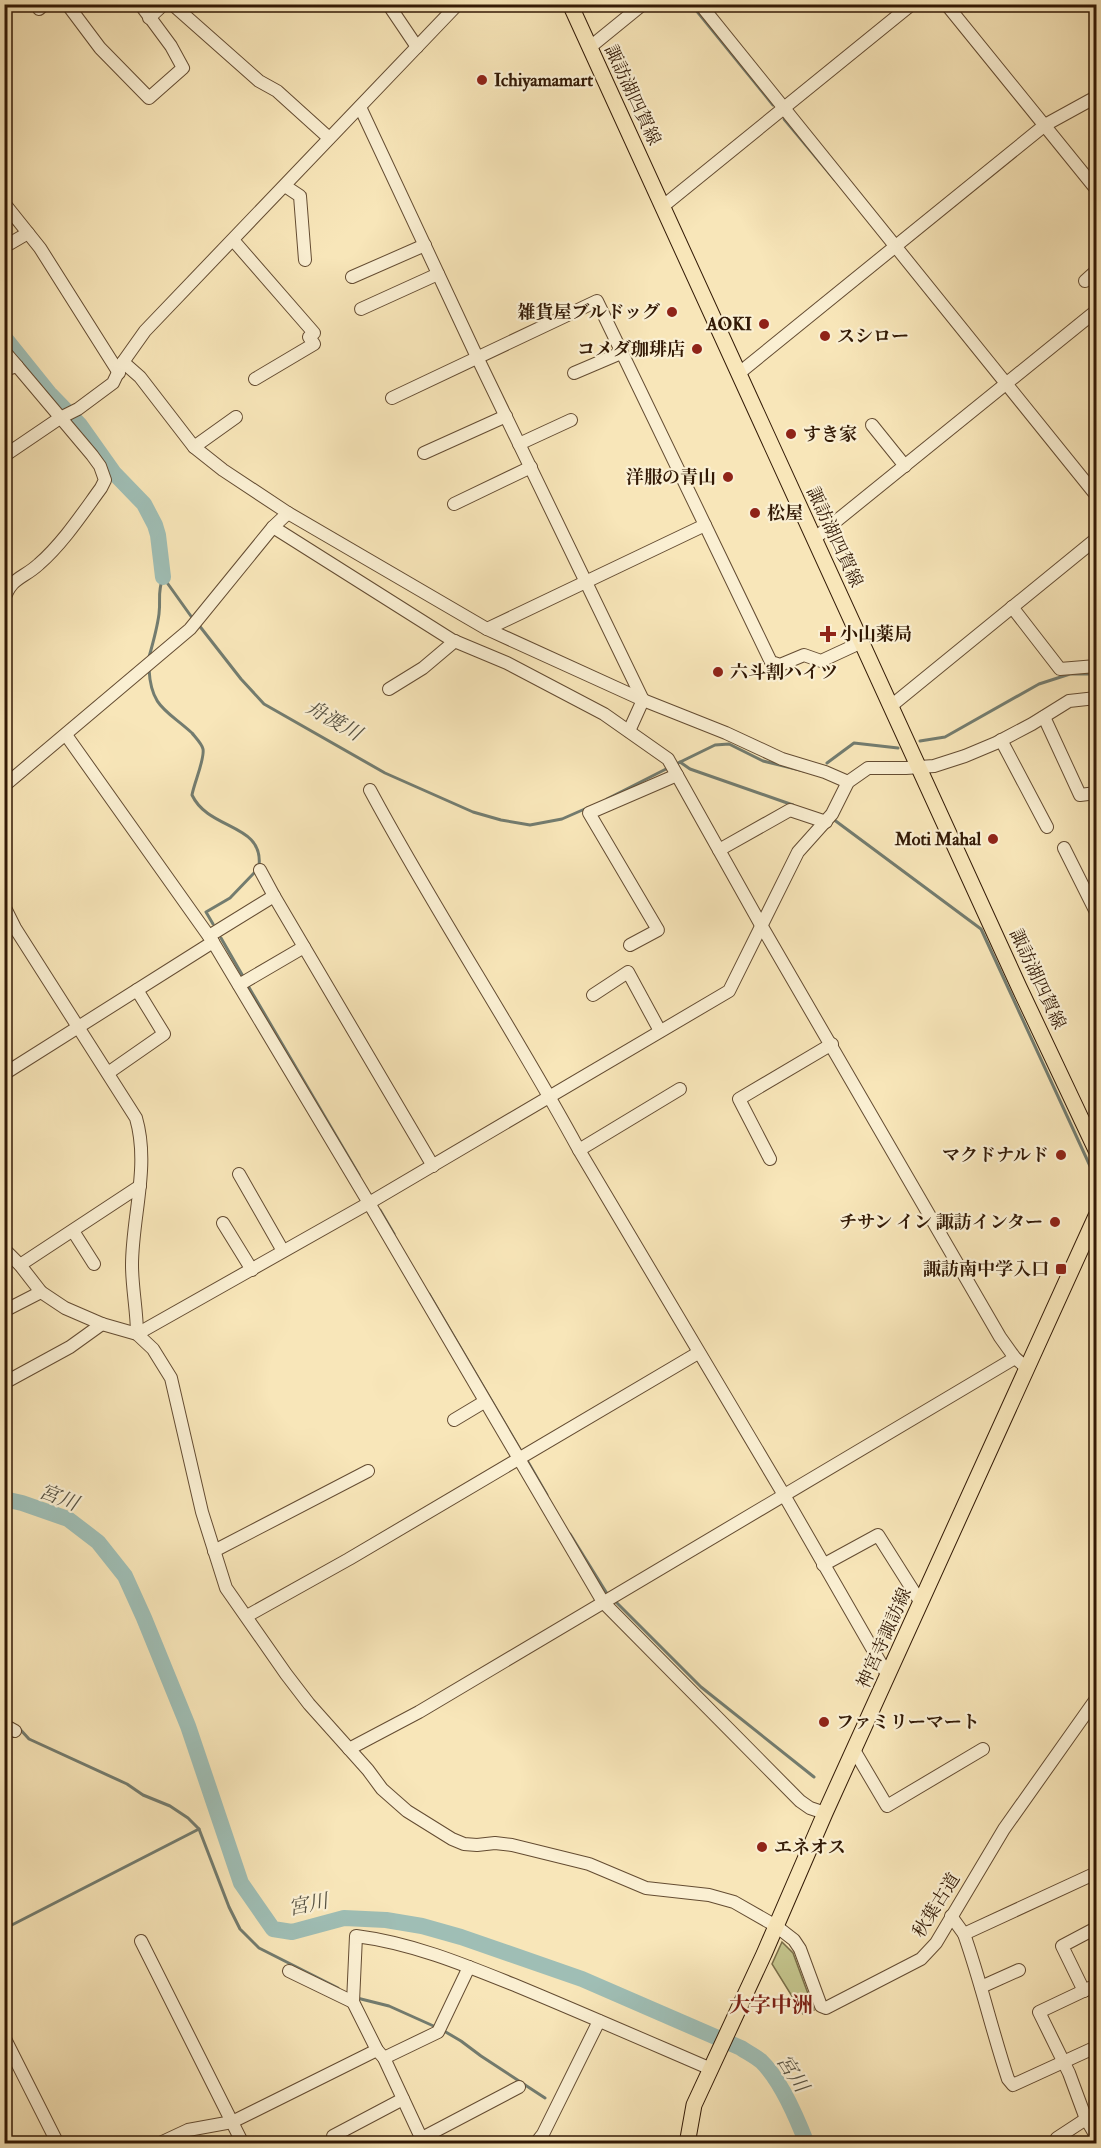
<svg xmlns="http://www.w3.org/2000/svg" width="1101" height="2148" viewBox="0 0 1101 2148" font-family="'IM FELL Double Pica','Noto Serif JP',serif">
	<style>
		.green { fill: #c3c38b; stroke: #7a6e48; stroke-width: 1.5 }
		.lines { fill: none; stroke-linecap: round; stroke-linejoin: round }
		.stream { stroke: #737c6f; stroke-width: 3 }
		.river { stroke: #9fbeb5; stroke-width: 16 }
		.minor-casing { stroke: #644c32; stroke-width: 14 }
		.major-casing { stroke: #321905; stroke-width: 17 }
		.minor { stroke: #faefd2; stroke-width: 12 }
		.major { stroke: #f8e6b9; stroke-width: 15 }
		.poi-dot { fill: #8f2418; stroke: #faefd2; stroke-width: 2 }
		.labels { text-anchor: middle; stroke-width: 4.5; stroke-linejoin: round; paint-order: stroke }
		.poi-label { font-size: 18px; font-weight: bold; fill: #321905; stroke: #faefd2; text-anchor: start }
		.street-label { font-size: 18px; fill: #321905; stroke: #faefd2 }
		.water-label { font-size: 20px; font-style: italic; fill: #585343; stroke: #faefd2 }
		.quarter-label { font-size: 21px; font-weight: bold; fill: #7a1f14; stroke: #faefd2 }
	</style>
	<rect width="100%" height="100%" fill="#f8e6b9"/>
	<filter id="stains"><feTurbulence type="fractalNoise" baseFrequency=".00333" numOctaves="4"/><feColorMatrix values="0 0 0 0 .2 0 0 0 0 .09 0 0 0 0 .02 0 0 0 .5 -.17"/></filter>
	<radialGradient id="worn" r=".72"><stop offset=".6" stop-color="#630" stop-opacity="0"/><stop offset="1" stop-color="#630" stop-opacity=".3"/></radialGradient>
	<polygon class="green" points="782,1942 793,1953 814,2010 803,2014 772,1964"/>
	<g class="lines">
		<g class="stream">
			<polyline points="691,4 773,105"/>
			<polyline points="784,119 835,180"/>
			<polyline points="163,577 193,619"/>
			<polyline points="198,624 241,679 264,704 385,773 473,812 501,820 530,825 562,819 587,808"/>
			<path d="M149 657C153 643 157 629 159 614 161 598 157 594 163 577"/>
			<path d="M149 669C151 708 167 710 192 733 195 737 202 744 203 749 205 759 194 783 192 795 209 831 264 823 259 866"/>
			<polyline points="920,741 945,737 1039,684 1070,674 1096,674"/>
			<polyline points="680,762 690,769 793,805"/>
			<polyline points="827,763 854,743 898,748"/>
			<polyline points="674,765 715,745 729,744 763,761 804,771"/>
			<polyline points="607,799 668,768"/>
			<polyline points="833,819 981,929 1096,1179 1095,1193"/>
			<polyline points="213,924 206,912 230,898 255,872"/>
			<polyline points="221,938 244,978"/>
			<polyline points="247,984 359,1175"/>
			<polyline points="380,1210 394,1234"/>
			<polyline points="429,1294 521,1451"/>
			<polyline points="528,1462 547,1495"/>
			<polyline points="570,1534 606,1592"/>
			<polyline points="616,1602 701,1687 814,1777"/>
			<polyline points="18,1727 29,1739 127,1784 143,1795 170,1806 188,1818 199,1829 229,1907 240,1929 259,1948 338,1988"/>
			<polyline points="4,1929 199,1829"/>
			<polyline points="357,1998 389,2006 438,2028"/>
			<polyline points="444,2031 461,2041 481,2056 545,2098"/>
		</g>
		<g class="river">
			<polyline points="4,337 49,393 80,425 114,473 144,504 155,525 158,535 163,577"/>
			<path d="M4 1499 22 1503 68 1519 98 1542 125 1576 144 1618 188 1726 241 1883 273 1929 292 1932 344 1918 386 1920 422 1926 461 1937 582 1979 741 2048C747 2052 755 2056 761 2061 781 2080 797 2118 807 2144"/>
		</g>
		<defs>
			<g id="minor">
				<polyline points="67,4 100,48 149,98 183,68 171,46 140,4"/>
				<polyline points="172,4 259,81 277,91 329,138"/>
				<polyline points="388,4 417,47"/>
				<polyline points="700,4 1096,495"/>
				<polyline points="946,4 1096,189"/>
				<polyline points="39,9 45,4"/>
				<polyline points="149,18 164,4"/>
				<polyline points="589,48 643,4"/>
				<polyline points="360,107 477,357 643,700"/>
				<polyline points="285,186 300,196 305,260"/>
				<polyline points="4,203 40,248 119,373"/>
				<polyline points="662,207 912,4"/>
				<polyline points="233,240 314,333 309,337 314,344 255,379"/>
				<polyline points="4,247 28,233"/>
				<polyline points="352,277 425,245"/>
				<polyline points="1085,281 1096,271"/>
				<polyline points="361,309 438,274"/>
				<polyline points="4,351 17,366"/>
				<polyline points="123,362 140,377 194,447 223,470 288,513 487,629 643,700 726,733 782,759 825,772 848,782"/>
				<path d="M4 370 17 366 92 455 100 466 105 480 101 488C82 514 63 543 39 564 23 579 11 577 4 600"/>
				<polyline points="574,373 621,353"/>
				<polyline points="738,374 1045,125 1096,97"/>
				<polyline points="392,398 597,301 705,525 487,629"/>
				<polyline points="872,425 905,466"/>
				<polyline points="519,444 571,420"/>
				<polyline points="194,447 236,417"/>
				<polyline points="424,453 506,416"/>
				<polyline points="4,456 60,418 78,409 113,383 123,362 145,331 458,4"/>
				<polyline points="454,504 531,467"/>
				<polyline points="705,525 771,662 780,665 804,655 821,661 862,642"/>
				<polyline points="273,527 452,640 507,663 604,714 668,759 761,925 1000,1337 1015,1358 1027,1368"/>
				<polyline points="814,539 1096,311"/>
				<polyline points="1012,607 1060,669 1096,666"/>
				<polyline points="389,689 423,668 455,641"/>
				<polyline points="891,706 1096,539"/>
				<polyline points="1044,717 1080,795 1096,793"/>
				<polyline points="629,731 643,700"/>
				<polyline points="66,735 213,942 369,1203 603,1602 800,1801 810,1808 825,1813"/>
				<polyline points="1001,740 1047,827"/>
				<polyline points="4,786 190,629 273,527 288,513"/>
				<path d="M370 790C436 913 513 1028 579 1150L784 1495 888 1676"/>
				<polyline points="1064,848 1096,912"/>
				<polyline points="719,850 790,810 826,822"/>
				<polyline points="260,870 274,896"/>
				<path d="M4 906 15 928 136 1118C150 1166 132 1217 132 1265 132 1288 137 1311 137 1334"/>
				<polyline points="209,936 274,896 433,1166"/>
				<polyline points="630,945 658,930 589,813 677,775"/>
				<polyline points="239,985 304,947"/>
				<polyline points="593,995 628,972 660,1031"/>
				<polyline points="108,1073 164,1034 137,990"/>
				<polyline points="4,1074 213,942"/>
				<polyline points="579,1150 680,1089"/>
				<polyline points="770,1159 739,1099 832,1044"/>
				<polyline points="239,1174 283,1251"/>
				<polyline points="223,1223 252,1270"/>
				<polyline points="73,1231 94,1264"/>
				<polyline points="4,1249 20,1265 41,1292 65,1308 102,1324 137,1334 153,1349 171,1378 202,1512 226,1588 286,1674 309,1704 368,1770 382,1789 407,1811 452,1839 464,1844 477,1845 495,1843 512,1845 589,1864 646,1888 709,1895 734,1902 776,1926 794,1940 800,1949 821,2006 826,2008 921,1959 936,1943 1004,1829 1096,1699"/>
				<polyline points="20,1265 140,1186"/>
				<polyline points="4,1311 41,1292"/>
				<polyline points="137,1334 369,1203 729,991 798,852 832,814 848,782 868,768 906,768 934,766 965,756 996,743 1032,724 1069,701 1096,698"/>
				<polyline points="4,1383 70,1347 102,1324"/>
				<polyline points="454,1420 484,1402"/>
				<polyline points="214,1551 368,1471"/>
				<polyline points="823,1565 878,1535 921,1603"/>
				<polyline points="247,1616 349,1559 698,1353"/>
				<polyline points="4,1725 15,1731"/>
				<polyline points="349,1749 419,1712 1015,1358"/>
				<polyline points="854,1750 887,1806 983,1749"/>
				<polyline points="951,1916 964,1934 1096,1873"/>
				<path d="M964 1934C981 1982 992 2031 1008 2079L1013 2085 1096 2047"/>
				<polyline points="141,1941 243,2144"/>
				<polyline points="289,1971 353,2002"/>
				<polyline points="1096,1985 1039,2012 1069,2073 1086,2119 1096,2136"/>
				<polyline points="981,1987 1019,1970"/>
				<polyline points="1084,1991 1062,1946 1096,1928"/>
				<polyline points="4,2037 58,2144"/>
				<polyline points="384,2058 438,2032 469,1967"/>
				<polyline points="333,2136 403,2099"/>
				<polyline points="422,2138 519,2087"/>
				<polyline points="158,2144 188,2130 232,2122 377,2050"/>
				<path d="M424 2144 384 2058 377 2050 353 2002 356 1936C412 1943 465 1965 517 1986 582 2013 646 2041 711 2069"/>
				<polyline points="535,2144 543,2134 599,2021"/>
				<polyline points="1054,2144 1057,2138 1086,2119"/>
			</g>
			<g id="major">
				<polyline points="570,4 1019,987 1096,1150"/>
				<polyline points="687,2144 694,2105 764,1954 825,1813 1096,1216"/>
			</g>
		</defs>
		<use href="#minor" class="minor-casing"/>
		<use href="#major" class="major-casing"/>
		<use href="#minor" class="minor"/>
		<use href="#major" class="major"/>
	</g>
	<g class="poi-dot">
		<circle cx="482" cy="80" r="6"/>
		<circle cx="672" cy="312" r="6"/>
		<circle cx="764" cy="324" r="6"/>
		<circle cx="825" cy="336" r="6"/>
		<circle cx="697" cy="349" r="6"/>
		<circle cx="791" cy="434" r="6"/>
		<circle cx="728" cy="477" r="6"/>
		<circle cx="755" cy="513" r="6"/>
		<path d="M825 625h6v6h6v6h-6v6h-6v-6h-6v-6h6z"/>
		<circle cx="718" cy="672" r="6"/>
		<circle cx="993" cy="839" r="6"/>
		<circle cx="1061" cy="1155" r="6"/>
		<circle cx="1055" cy="1222" r="6"/>
		<rect x="1055" y="1263" width="12" height="12" rx="3"/>
		<circle cx="824" cy="1722" r="6"/>
		<circle cx="762" cy="1847" r="6"/>
	</g>
	<g class="labels">
		<g class="poi-label">
			<text x="494" y="86">Ichiyamamart</text>
			<text x="660" y="318" text-anchor="end">雑貨屋ブルドッグ</text>
			<text x="752" y="330" text-anchor="end">AOKI</text>
			<text x="837" y="342">スシロー</text>
			<text x="685" y="355" text-anchor="end">コメダ珈琲店</text>
			<text x="803" y="440">すき家</text>
			<text x="716" y="483" text-anchor="end">洋服の青山</text>
			<text x="767" y="519">松屋</text>
			<text x="840" y="640">小山薬局</text>
			<text x="730" y="678">六斗割ハイツ</text>
			<text x="981" y="845" text-anchor="end">Moti Mahal</text>
			<text x="1049" y="1161" text-anchor="end">マクドナルド</text>
			<text x="1043" y="1228" text-anchor="end">チサン イン 諏訪インター</text>
			<text x="1049" y="1275" text-anchor="end">諏訪南中学入口</text>
			<text x="836" y="1728">ファミリーマート</text>
			<text x="774" y="1853">エネオス</text>
		</g>
		<g class="street-label">
			<text transform="translate(633 95) rotate(65)" y="6">諏訪湖四賀線</text>
			<text transform="translate(835 537) rotate(65)" y="6">諏訪湖四賀線</text>
			<text transform="translate(1038 979) rotate(65)" y="6">諏訪湖四賀線</text>
			<text transform="translate(884 1638) rotate(-66)" y="6">神宮寺諏訪線</text>
			<text transform="translate(936 1905) rotate(-58)" y="6">秋葉古道</text>
		</g>
		<g class="water-label">
			<text transform="translate(334 720) rotate(30)" y="7">舟渡川</text>
			<text transform="translate(59 1497) rotate(21)" y="7">宮川</text>
			<text transform="translate(308 1904) rotate(-11)" y="7">宮川</text>
			<text transform="translate(793 2073) rotate(57)" y="7">宮川</text>
		</g>
		<g class="quarter-label">
			<text x="771" y="2012">大字中洲</text>
		</g>
	</g>
	<rect width="1101" height="2148" fill="none" stroke="#f8e6b9" stroke-width="24"/>
	<rect x="6" y="6" width="1089" height="2136" fill="none" stroke="#321905" stroke-width="3"/>
	<rect x="12" y="12" width="1077" height="2124" fill="none" stroke="#321905" stroke-width="1.5"/>
	<rect width="100%" height="100%" filter="url(#stains)"/>
	<rect width="100%" height="100%" fill="url(#worn)"/>
</svg>
